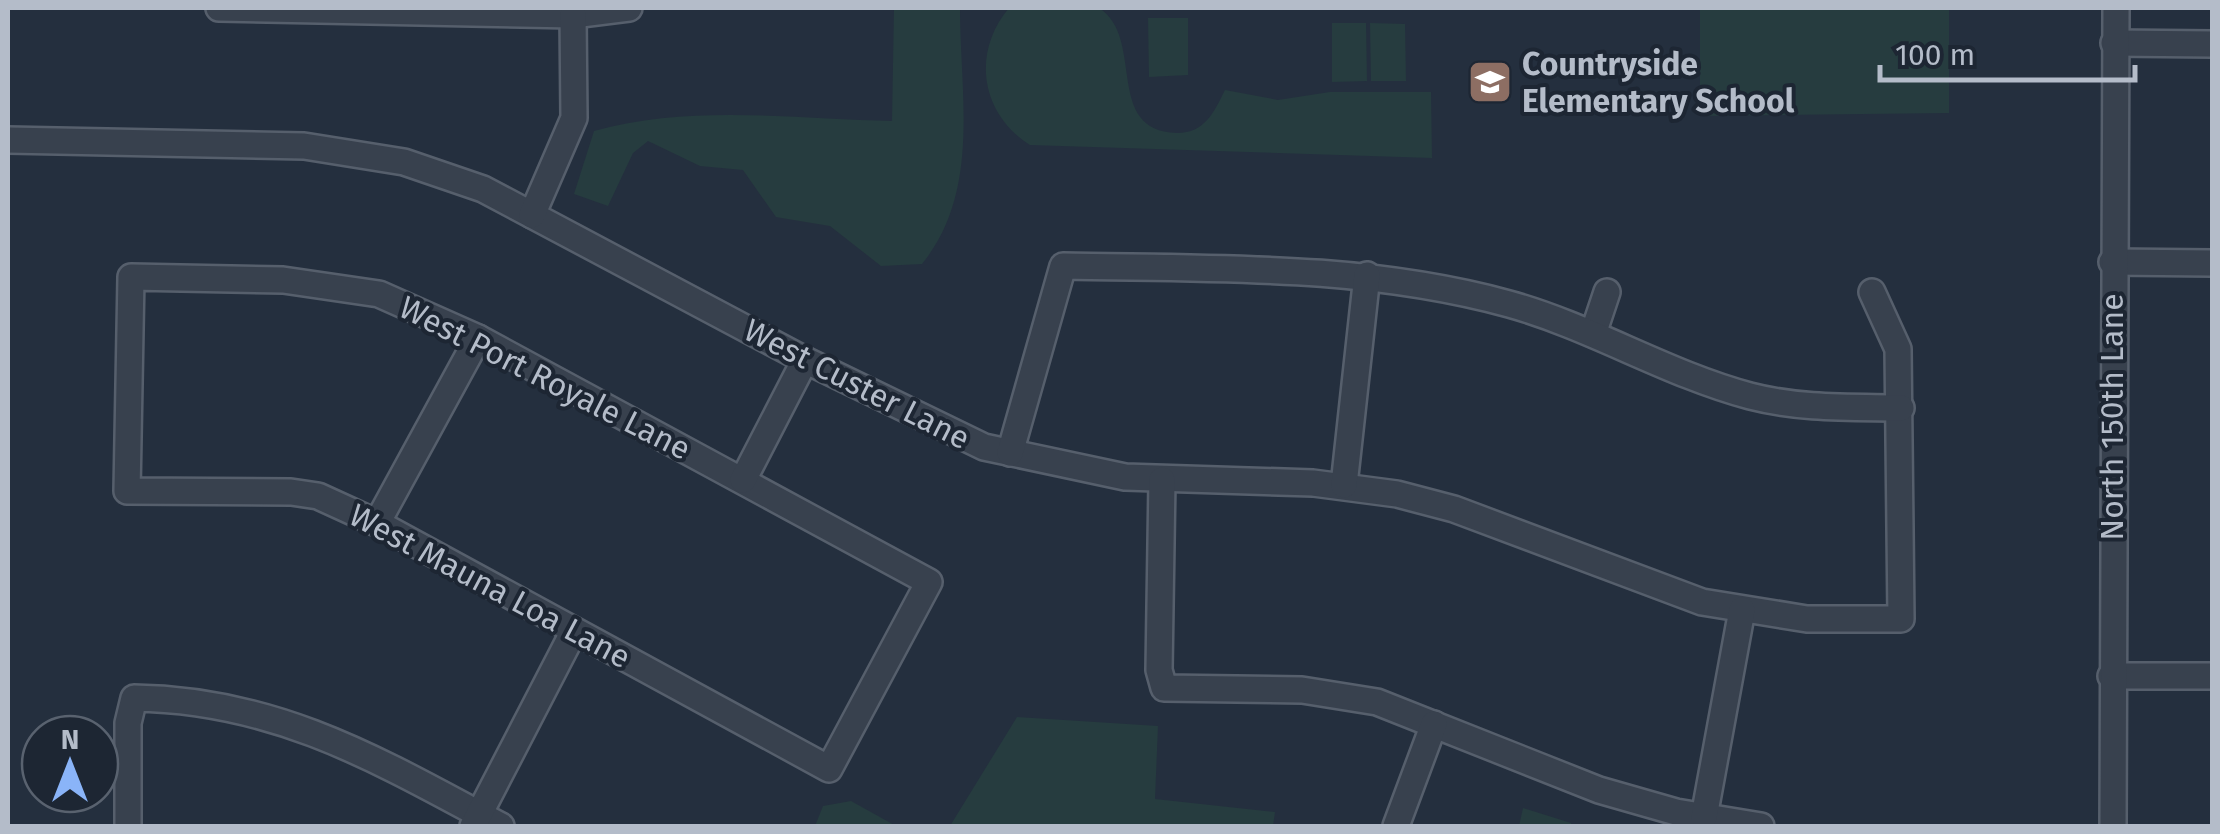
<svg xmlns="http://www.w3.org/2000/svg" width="2220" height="834" viewBox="0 0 2220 834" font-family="'Fira Sans',sans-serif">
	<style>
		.green { fill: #263c3f }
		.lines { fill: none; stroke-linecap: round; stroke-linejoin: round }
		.minor-casing { stroke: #565f6c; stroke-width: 30 }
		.minor { stroke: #38414e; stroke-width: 25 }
		.labels { text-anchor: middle; stroke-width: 8; stroke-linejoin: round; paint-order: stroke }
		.poi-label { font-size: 32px; font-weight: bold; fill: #b4bcc9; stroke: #1d2633; text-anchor: start }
		.street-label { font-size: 32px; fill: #b4bcc9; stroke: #1d2633 }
	</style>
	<rect width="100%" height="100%" fill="#242f3e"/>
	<g class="green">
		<path d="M894 8H960C960 95 981 191 922 264L881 266 830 226 776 217 743 170 700 166 648 141 633 153 608 206 574 194 594 131C691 104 793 119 892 121Z"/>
		<path d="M1009 8H1099C1146 38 1103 131 1177 133 1205 133 1214 112 1225 90L1278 100 1330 92H1431L1432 158 1030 145C981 114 971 53 1009 8Z"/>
		<polygon points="1700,8 1949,8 1949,113 1700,116"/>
		<polygon points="1148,18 1188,18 1188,75 1149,77"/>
		<polygon points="1332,23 1366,23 1367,81 1332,82"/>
		<polygon points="1370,23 1405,24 1406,81 1371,81"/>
		<polygon points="1017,717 1158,726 1155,799 1275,812 1273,826 950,826"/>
		<polygon points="851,801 896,826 815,826 823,806"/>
		<polygon points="1523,808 1571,823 1571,826 1519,826"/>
	</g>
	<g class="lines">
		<defs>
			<g id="minor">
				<polyline points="219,8 573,15 629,8"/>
				<polyline points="2114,43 2212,44"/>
				<polyline points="8,140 304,146 404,162 483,189 805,360 984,447 1125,477 1313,483 1397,494 1454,509 1702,602 1807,619 1901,619 1898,349 1872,292"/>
				<polyline points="532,215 574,118 573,15"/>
				<polyline points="2112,262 2212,263"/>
				<polygon points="131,277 283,280 379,294 478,338 929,582 829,769 377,523 318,496 291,492 127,491"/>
				<polyline points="1593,334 1607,292"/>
				<path d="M1010 453 1063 266C1213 269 1363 264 1509 304 1592 327 1667 374 1750 396 1800 409 1851 407 1901 408"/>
				<polyline points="743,480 805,360"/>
				<polyline points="1162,480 1159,670 1164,688 1302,690 1377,702 1599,790 1676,812 1761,826"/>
				<polyline points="1344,485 1367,275"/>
				<polyline points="377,523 478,338"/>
				<polyline points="2111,676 2212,676"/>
				<polyline points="1704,817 1742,610"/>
				<path d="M128 826V723L134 698C277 700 378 760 501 826"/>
				<polyline points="473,826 574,631"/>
				<polyline points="1396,826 1434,724"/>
				<polyline points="2113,826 2116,8"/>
			</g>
		</defs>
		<use href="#minor" class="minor-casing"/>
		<use href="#minor" class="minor"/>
	</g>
	<defs>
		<symbol id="school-square" viewBox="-11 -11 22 22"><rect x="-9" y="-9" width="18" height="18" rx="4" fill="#8d6e63" stroke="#1d2633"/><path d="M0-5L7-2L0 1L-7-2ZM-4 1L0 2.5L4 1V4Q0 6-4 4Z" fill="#fff"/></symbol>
	</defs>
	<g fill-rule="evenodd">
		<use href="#school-square" x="1465" y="57" width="50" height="50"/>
	</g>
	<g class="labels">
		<g class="poi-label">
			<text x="1522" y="75">Countryside<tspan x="1522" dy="37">Elementary School</tspan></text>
		</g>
		<g class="street-label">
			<text transform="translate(545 378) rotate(27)" y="11">West Port Royale Lane</text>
			<text transform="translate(857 384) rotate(27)" y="11">West Custer Lane</text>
			<text transform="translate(2112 417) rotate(-90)" y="11">North 150th Lane</text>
			<text transform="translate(490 586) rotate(28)" y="11">West Mauna Loa Lane</text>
		</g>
	</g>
	<rect width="2220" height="834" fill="none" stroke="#b4bcc9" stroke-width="20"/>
	<g transform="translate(70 764)"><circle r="48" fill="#1d2633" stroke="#59626f" stroke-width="2.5"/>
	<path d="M0-8L18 38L0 25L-18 38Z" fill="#8ab4f8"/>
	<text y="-15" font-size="28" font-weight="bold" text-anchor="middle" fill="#b4bcc9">N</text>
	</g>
	<path d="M1880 65v15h255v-15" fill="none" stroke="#b4bcc9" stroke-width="5"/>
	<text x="1895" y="65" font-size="30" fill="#b4bcc9" stroke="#1d2633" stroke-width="8" paint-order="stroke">100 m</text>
</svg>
